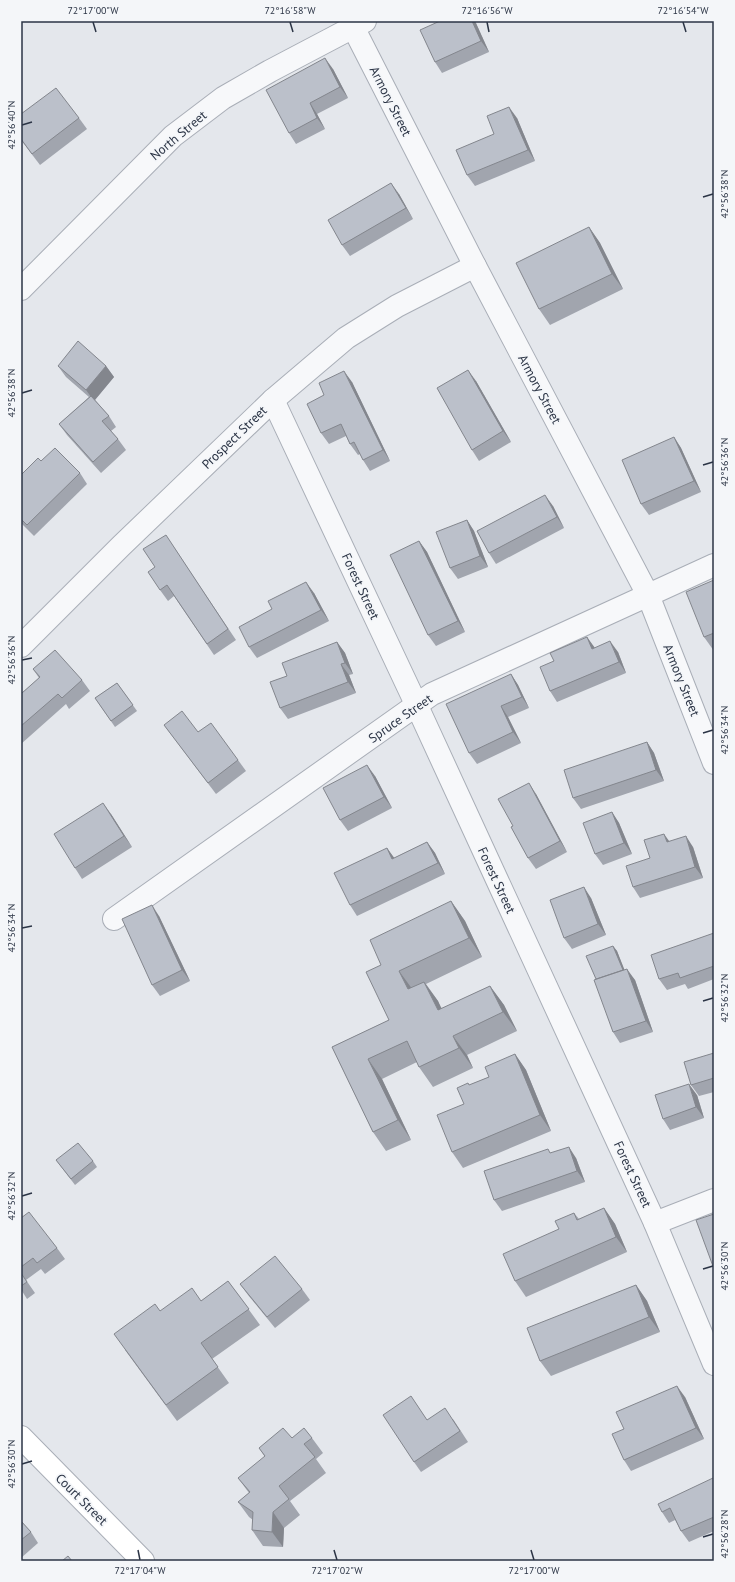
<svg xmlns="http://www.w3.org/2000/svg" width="735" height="1582" viewBox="0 0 735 1582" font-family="'PT Sans',sans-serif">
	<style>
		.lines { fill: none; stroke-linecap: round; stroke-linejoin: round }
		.street-casing { stroke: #a9aeb7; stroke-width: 24 }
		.secondary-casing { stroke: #a9aeb7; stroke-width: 24 }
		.street { stroke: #f7f8fa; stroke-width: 22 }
		.secondary { stroke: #fff; stroke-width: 22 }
		.wall { fill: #a1a5ae }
		.shaded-wall { fill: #83868d }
		.building { fill: #bbc0ca; stroke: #83868d }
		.ticks { fill: none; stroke: #2b3445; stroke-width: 1.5 }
		.labels { text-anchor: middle; stroke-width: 3.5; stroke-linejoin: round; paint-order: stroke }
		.street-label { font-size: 13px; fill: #2b3445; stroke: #f4f6f9 }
		.neatline { fill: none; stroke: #2b3445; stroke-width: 1.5 }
		.ticks-label { font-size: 10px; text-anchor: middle; fill: #2b3445 }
	</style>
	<rect width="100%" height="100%" fill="#e4e7ec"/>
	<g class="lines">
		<defs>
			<g id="street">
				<polyline points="350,21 475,266 648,595 714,763"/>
				<polyline points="21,289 173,136 223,98 270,71 365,21"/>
				<polyline points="273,400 417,706 655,1223 714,1364"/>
				<polyline points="21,646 121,546 273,400 346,338 397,306 475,266"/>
				<polyline points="114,919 432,694 714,565"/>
				<polyline points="655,1223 714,1200"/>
			</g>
			<polyline id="secondary" points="21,1437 143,1561"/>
		</defs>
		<use href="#street" class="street-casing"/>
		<use href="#secondary" class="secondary-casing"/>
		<use href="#street" class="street"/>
		<use href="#secondary" class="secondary"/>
	</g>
	<g class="wall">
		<polygon points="440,21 475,21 489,52 442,73 435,62"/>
		<polygon points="333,69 348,98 317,114 325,129 296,144 289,133"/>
		<polygon points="21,114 79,118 87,129 40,165 21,140"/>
		<polygon points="517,118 535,161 475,186 467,175 494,134"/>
		<polygon points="399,194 413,219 350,256 342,245"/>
		<polygon points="589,227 600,243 623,289 550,325 539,309"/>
		<polygon points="58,366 106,366 114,377 95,400 109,416 116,427 111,431 118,439 126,450 101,473 67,435 59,424 89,397 66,377"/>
		<polygon points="476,381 511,442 479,461 472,450"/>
		<polygon points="352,382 390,461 370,471 363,460 360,454 358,455 350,444 346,436 329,444 321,433"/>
		<polygon points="674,437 681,448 701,492 649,515 641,504"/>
		<polygon points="41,461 80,473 87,484 34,536 21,523 21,475"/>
		<polygon points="553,506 564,528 496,564 489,553"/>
		<polygon points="467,520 474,531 488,567 458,579 450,568"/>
		<polygon points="419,541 427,552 465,632 436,646 428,635"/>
		<polygon points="173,546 236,640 214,655 174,596 168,601 160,590 155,567"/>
		<polygon points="714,580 714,651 704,637"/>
		<polygon points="314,593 329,621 257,658 249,647 272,609"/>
		<polygon points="587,637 594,648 618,652 626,673 557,702 550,691 554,661"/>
		<polygon points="337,642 345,653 353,674 349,675 356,693 288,719 280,708 287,676"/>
		<polygon points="33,669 82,680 90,691 69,709 66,704 21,744 21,692 22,693 39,678"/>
		<polygon points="511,674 518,685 529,708 508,717 521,743 477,764 469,753"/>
		<polygon points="117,683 137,711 115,727 95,698"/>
		<polygon points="164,725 198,732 238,760 246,771 216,794"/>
		<polygon points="647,742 654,753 664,781 581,809 573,798"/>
		<polygon points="375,776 392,808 348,831 340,820"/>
		<polygon points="536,794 567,852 536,869 528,858 513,826"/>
		<polygon points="612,812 619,823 632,854 603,865 595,854"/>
		<polygon points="111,814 132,847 82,879 75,868"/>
		<polygon points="669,841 693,847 703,878 640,898 633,887 650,858"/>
		<polygon points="427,842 435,853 445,874 357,916 350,905 387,848 394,858"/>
		<polygon points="591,898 606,935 572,949 564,938"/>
		<polygon points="451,901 465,921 482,957 426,984 438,1001 441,1009 490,986 504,1005 517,1031 467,1055 473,1068 433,1087 419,1067 417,1062 382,1079 411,1140 386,1151 373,1132 332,1047 389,1020 381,965"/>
		<polygon points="159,916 190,981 160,996 152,985"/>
		<polygon points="714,933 714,979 688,989 685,984 667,990 659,979"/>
		<polygon points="613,946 617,951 624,970 635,980 653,1032 620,1043 613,1032 596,979"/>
		<polygon points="714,1053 714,1092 699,1096 691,1085"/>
		<polygon points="515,1054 526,1070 551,1131 463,1168 452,1152 469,1085 489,1077"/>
		<polygon points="697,1095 704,1118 670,1130 663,1119"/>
		<polygon points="551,1153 576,1158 585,1182 502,1211 494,1200"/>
		<polygon points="56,1160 93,1161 97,1167 75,1185"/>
		<polygon points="604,1208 615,1224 627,1252 526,1297 515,1281 559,1229 574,1213 579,1219"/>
		<polygon points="21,1218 57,1248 65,1259 45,1274 41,1269 26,1280 35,1293 27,1299 22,1291 21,1291"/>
		<polygon points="228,1281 260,1325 212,1359 229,1383 177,1421 125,1350 160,1311 201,1301"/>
		<polygon points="240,1284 302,1289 310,1300 275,1328 248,1295"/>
		<polygon points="636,1285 647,1301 660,1332 551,1376 540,1361"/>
		<polygon points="685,1397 704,1439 631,1471 624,1460 624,1429"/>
		<polygon points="453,1419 468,1442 421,1472 414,1462 428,1420"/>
		<polygon points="292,1438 312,1438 323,1453 316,1459 326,1473 290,1501 300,1515 284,1528 283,1547 263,1546 252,1530 253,1520 249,1517 238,1502 249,1493 238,1478 265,1457 259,1448"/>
		<polygon points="714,1479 714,1531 689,1542 681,1531 675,1520 669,1523 662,1512"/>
		<polygon points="21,1521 31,1532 38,1543 21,1558"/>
	</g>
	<g class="shaded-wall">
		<polygon points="472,21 475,21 489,52 481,41"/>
		<polygon points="325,58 333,69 348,98 340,87"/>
		<polygon points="310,103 317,114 325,129 317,118"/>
		<polygon points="509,107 517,118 535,161 528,150"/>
		<polygon points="391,183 399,194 413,219 406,208"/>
		<polygon points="589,227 600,243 623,289 612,274"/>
		<polygon points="106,366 114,377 94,401 86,390"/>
		<polygon points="468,370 476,381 511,442 503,431"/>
		<polygon points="344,371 352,382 390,461 383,450"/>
		<polygon points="674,437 681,448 701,492 694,481"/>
		<polygon points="545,495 553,506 564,528 557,517"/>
		<polygon points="467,520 474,531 488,567 480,556"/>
		<polygon points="419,541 427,552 465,632 458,621"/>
		<polygon points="306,582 314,593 329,621 321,610"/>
		<polygon points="587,637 595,648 592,649"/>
		<polygon points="610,641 618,652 626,673 619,662"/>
		<polygon points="337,642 345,653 353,674 345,663"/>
		<polygon points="341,664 349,675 356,693 348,682"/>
		<polygon points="511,674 518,685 529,708 522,697"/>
		<polygon points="501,706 508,717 521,743 513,732"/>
		<polygon points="647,742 654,753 664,781 656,770"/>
		<polygon points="367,765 375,776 392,808 384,797"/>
		<polygon points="529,783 536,794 567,852 560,841"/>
		<polygon points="103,803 111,814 132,847 124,836"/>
		<polygon points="612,812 619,823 632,854 624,843"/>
		<polygon points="664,834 672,845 667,842"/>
		<polygon points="686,836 693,847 703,878 695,867"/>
		<polygon points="427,842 435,853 445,874 438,863"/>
		<polygon points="387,848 395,859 392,859"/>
		<polygon points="584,887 591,898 606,935 598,924"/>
		<polygon points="451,901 465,921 482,957 469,938"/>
		<polygon points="152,905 159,916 190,981 182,970"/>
		<polygon points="613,946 617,951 627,976 623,970"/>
		<polygon points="627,969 635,980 653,1032 646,1021"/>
		<polygon points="399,971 413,990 408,989"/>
		<polygon points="424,982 438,1001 452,1030 438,1010"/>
		<polygon points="490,986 504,1005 517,1031 503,1012"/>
		<polygon points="453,1036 467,1055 473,1068 459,1048"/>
		<polygon points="515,1054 526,1070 551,1131 540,1115"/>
		<polygon points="368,1059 382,1079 411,1140 398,1120"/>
		<polygon points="689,1084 697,1095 704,1118 696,1107"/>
		<polygon points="569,1147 576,1158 585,1182 577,1171"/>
		<polygon points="604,1208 615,1224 627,1252 616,1237"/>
		<polygon points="636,1285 647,1301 660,1332 649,1317"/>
		<polygon points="677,1386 685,1397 704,1439 696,1428"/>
		<polygon points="273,1512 284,1528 283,1547 272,1532"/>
	</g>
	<g class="building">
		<polygon points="440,21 472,21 481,41 435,62 420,30"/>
		<polygon points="325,58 340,87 310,103 317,118 289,133 266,90"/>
		<polygon points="56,88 79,118 32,154 21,139 21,114"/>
		<polygon points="509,107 528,150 467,175 456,150 494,134 487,116"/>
		<polygon points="391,183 406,208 342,245 328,220"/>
		<polygon points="589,227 612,274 539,309 516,263"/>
		<polygon points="78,341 106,366 86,390 58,366"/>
		<polygon points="468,370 503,431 472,450 437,388"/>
		<polygon points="344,371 383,450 363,460 354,442 350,444 341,424 321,433 307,404 324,395 319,383"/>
		<polygon points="91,396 109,416 102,421 118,439 93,462 59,424"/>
		<polygon points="674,437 694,481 641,504 622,460"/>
		<polygon points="55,448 80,473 27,525 21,519 21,475 38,458 41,461"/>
		<polygon points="545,495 557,517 489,553 477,531"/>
		<polygon points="467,520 480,556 450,568 436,532"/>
		<polygon points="166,535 228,629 207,644 167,585 160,590 148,572 155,567 143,549"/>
		<polygon points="419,541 458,621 428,635 390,555"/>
		<polygon points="714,580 714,633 704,637 686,592"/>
		<polygon points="306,582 321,610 249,647 239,627 272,609 268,601"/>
		<polygon points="587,637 592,649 610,641 619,662 550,691 540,667 554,661 550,653"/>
		<polygon points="337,642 345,663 341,664 348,682 280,708 270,682 287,676 282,663"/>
		<polygon points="55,650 82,680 62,698 58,694 21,726 21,692 22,693 40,677 33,669"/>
		<polygon points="511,674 522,697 501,706 513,732 469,753 446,704"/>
		<polygon points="117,683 133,705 111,721 95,698"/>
		<polygon points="182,711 198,732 211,723 238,760 208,783 164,725"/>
		<polygon points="647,742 656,770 573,798 564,770"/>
		<polygon points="367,765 384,797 340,820 323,788"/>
		<polygon points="529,783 560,841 528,858 511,827 513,826 498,799"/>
		<polygon points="103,803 124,836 75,868 54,834"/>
		<polygon points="612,812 624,843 595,854 583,823"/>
		<polygon points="664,834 667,842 686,836 695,867 633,887 626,866 650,858 644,840"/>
		<polygon points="427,842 438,863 350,905 334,873 387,848 392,859"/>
		<polygon points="584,887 598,924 564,938 550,900"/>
		<polygon points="451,901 469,938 399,971 408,989 424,982 438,1010 490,986 503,1012 453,1036 459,1048 419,1067 407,1041 368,1059 398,1120 373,1132 332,1047 389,1020 366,972 381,965 370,940"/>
		<polygon points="152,905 182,970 152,985 122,919"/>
		<polygon points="714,933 714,966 680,978 678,973 659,979 651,955"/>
		<polygon points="613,946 623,970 596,979 586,956"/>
		<polygon points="627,969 646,1021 613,1032 594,980"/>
		<polygon points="714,1053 714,1078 691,1085 684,1062"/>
		<polygon points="515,1054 540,1115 452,1152 437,1115 464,1104 457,1088 468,1083 469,1085 489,1077 485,1067"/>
		<polygon points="689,1084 696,1107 663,1119 655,1095"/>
		<polygon points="78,1143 93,1161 71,1179 56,1160"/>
		<polygon points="569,1147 577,1171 494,1200 484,1171 548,1149 550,1153"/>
		<polygon points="604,1208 616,1237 515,1281 503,1254 559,1229 555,1221 574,1213 577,1220"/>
		<polygon points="29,1212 57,1248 37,1263 33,1258 21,1267 21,1218"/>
		<polygon points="714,1214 714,1269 696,1220"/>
		<polygon points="275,1256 302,1289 267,1317 240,1284"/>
		<polygon points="21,1273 27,1282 21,1286"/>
		<polygon points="228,1281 249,1309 201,1343 218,1367 166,1405 114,1334 155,1304 160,1311 192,1288 201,1301"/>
		<polygon points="636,1285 649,1317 540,1361 527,1328"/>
		<polygon points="677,1386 696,1428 624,1460 612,1434 624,1429 616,1412"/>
		<polygon points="411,1396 427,1420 445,1408 460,1431 414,1462 383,1415"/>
		<polygon points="283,1428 292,1438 304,1428 312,1438 304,1444 315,1457 279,1486 289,1499 273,1512 272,1532 252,1530 253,1512 238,1502 250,1492 238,1478 265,1456 259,1448"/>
		<polygon points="713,1478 714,1479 714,1517 681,1531 670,1508 662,1512 658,1504"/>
		<polygon points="21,1521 31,1532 21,1540"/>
		<polygon points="68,1556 72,1561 62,1561"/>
	</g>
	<path class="ticks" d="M93 22 96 32M290 22 293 32M487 22 489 32M683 22 686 32M22 125 32 122M703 197 713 194M22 393 32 390M703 465 713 462M22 660 32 658M703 733 713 730M22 928 32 926M703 1001 713 998M22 1196 32 1193M703 1269 713 1266M22 1464 32 1461M703 1537 713 1534M138 1550 140 1560M334 1550 337 1560M531 1550 534 1560"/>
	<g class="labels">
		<g class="street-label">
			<text transform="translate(391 101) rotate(63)" y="5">Armory Street</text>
			<text transform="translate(178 135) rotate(-40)" y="5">North Street</text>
			<text transform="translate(540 389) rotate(62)" y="5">Armory Street</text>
			<text transform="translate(234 437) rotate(-44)" y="5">Prospect Street</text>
			<text transform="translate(361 586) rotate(65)" y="5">Forest Street</text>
			<text transform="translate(682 680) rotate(68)" y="5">Armory Street</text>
			<text transform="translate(400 718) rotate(-35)" y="5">Spruce Street</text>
			<text transform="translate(497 880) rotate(65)" y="5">Forest Street</text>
			<text transform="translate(633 1174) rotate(65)" y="5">Forest Street</text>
			<text transform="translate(82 1499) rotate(45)" y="5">Court Street</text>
		</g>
	</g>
	<rect width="735" height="1582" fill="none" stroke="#f4f6f9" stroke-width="44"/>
	<rect x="22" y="22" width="691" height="1538" class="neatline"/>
	<g class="ticks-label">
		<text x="93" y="14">72°17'00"W</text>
		<text x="290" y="14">72°16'58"W</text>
		<text x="487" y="14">72°16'56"W</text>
		<text x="683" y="14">72°16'54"W</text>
		<text transform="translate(11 125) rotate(-90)" y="4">42°56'40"N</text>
		<text transform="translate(724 194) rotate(-90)" y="4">42°56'38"N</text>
		<text transform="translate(11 393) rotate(-90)" y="4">42°56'38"N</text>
		<text transform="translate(724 462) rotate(-90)" y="4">42°56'36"N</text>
		<text transform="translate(11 660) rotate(-90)" y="4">42°56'36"N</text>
		<text transform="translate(724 730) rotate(-90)" y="4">42°56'34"N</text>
		<text transform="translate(11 928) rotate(-90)" y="4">42°56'34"N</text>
		<text transform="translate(724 998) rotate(-90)" y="4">42°56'32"N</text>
		<text transform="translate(11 1196) rotate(-90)" y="4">42°56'32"N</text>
		<text transform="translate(724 1266) rotate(-90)" y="4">42°56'30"N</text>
		<text transform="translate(11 1464) rotate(-90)" y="4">42°56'30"N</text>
		<text transform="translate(724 1534) rotate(-90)" y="4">42°56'28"N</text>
		<text x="140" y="1574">72°17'04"W</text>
		<text x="337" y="1574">72°17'02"W</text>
		<text x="534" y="1574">72°17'00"W</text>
	</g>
</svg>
